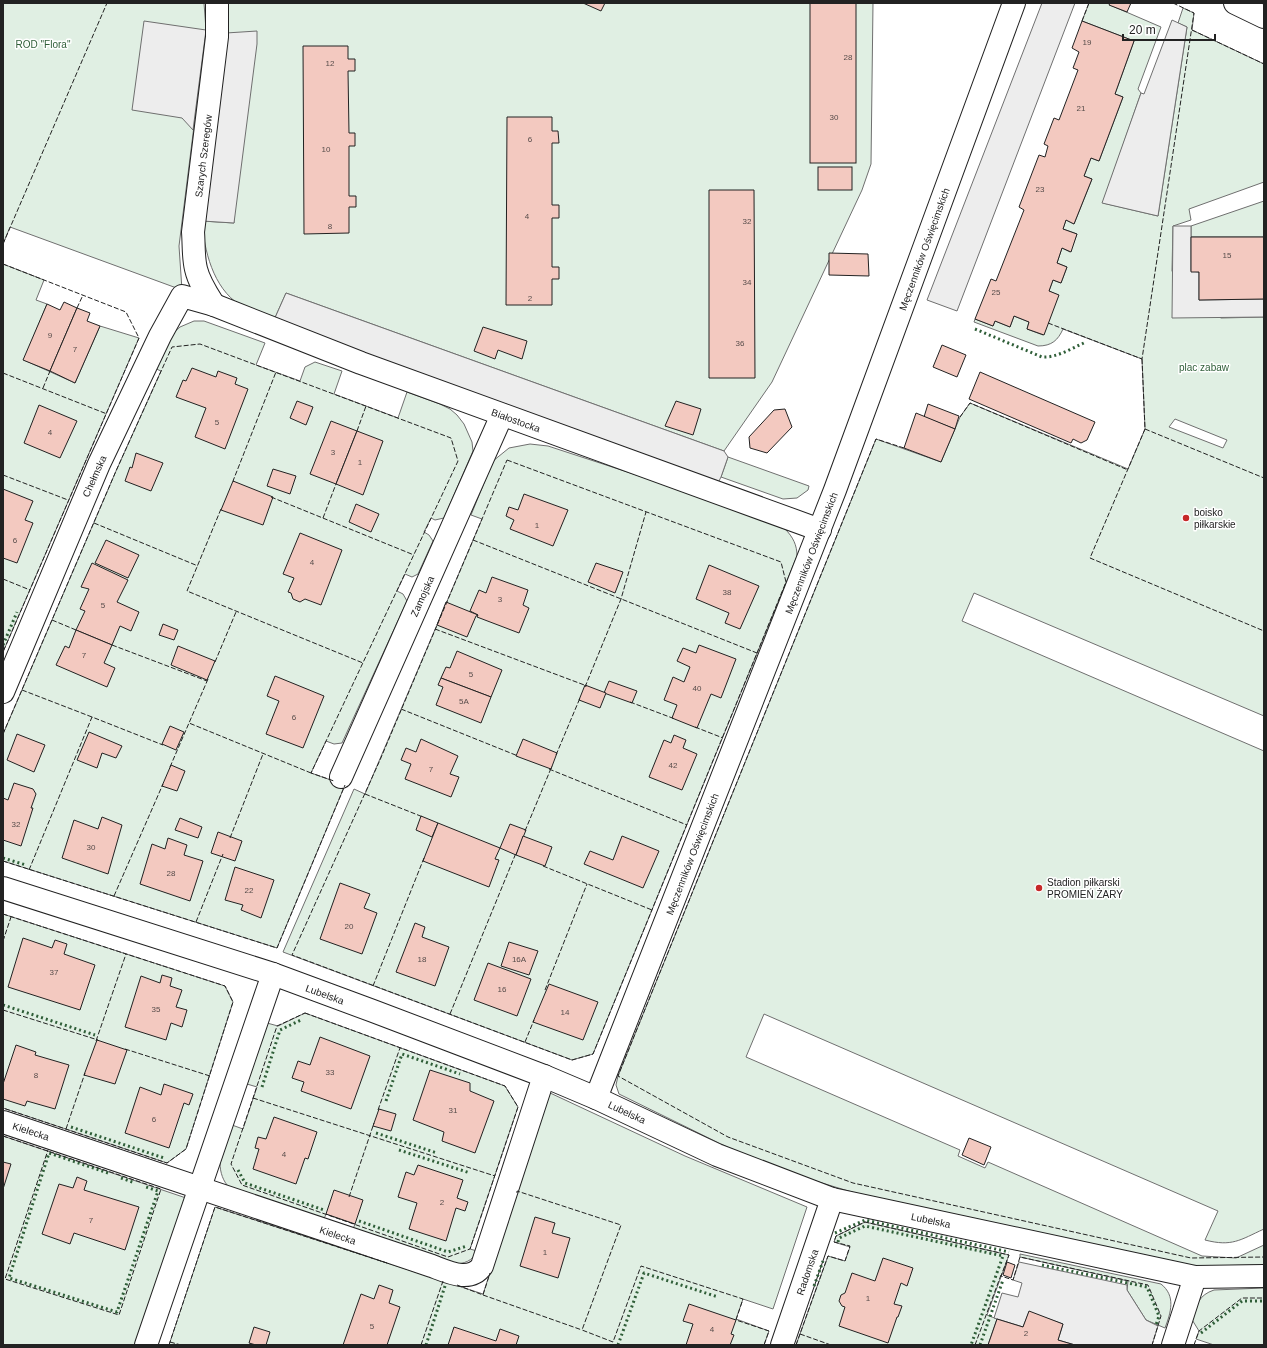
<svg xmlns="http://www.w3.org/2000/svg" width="1267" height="1348" viewBox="0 0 1267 1348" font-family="Helvetica,sans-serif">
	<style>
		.green { fill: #e0efe3; stroke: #6f6f6f; fill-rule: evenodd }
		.parking { fill: #ededed; stroke: #6f6f6f }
		.building { fill: #f3c9c0; stroke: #222 }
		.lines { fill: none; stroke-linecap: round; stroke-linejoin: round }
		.minor-casing { stroke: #222; stroke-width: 24 }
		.minor { stroke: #fff; stroke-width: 22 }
		.hedge { stroke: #2f5e38; stroke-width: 3; stroke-dasharray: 2 3; stroke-linecap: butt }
		.fence { stroke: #222; stroke-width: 1; stroke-dasharray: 5 2; stroke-linecap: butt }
		.poi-dot { fill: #c62828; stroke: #fff; stroke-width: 1.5 }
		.labels { text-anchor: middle; stroke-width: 3; stroke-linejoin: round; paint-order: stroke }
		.number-label { font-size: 8px; fill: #564c4a }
		.park-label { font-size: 10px; fill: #2f5e38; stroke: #fff }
		.street-label { font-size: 10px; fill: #222; stroke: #fff }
		.poi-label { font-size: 10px; fill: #222; stroke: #fff; text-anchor: start }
	</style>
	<rect width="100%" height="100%" fill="#fff"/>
	<g class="green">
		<polygon points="3,3 204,3 206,30 179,246 182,290 10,227 3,244"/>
		<path d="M226 3H873L871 164 862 190 772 382 724 451 286 293 274 320C263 315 250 311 240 305 213 288 204 250 202 221L234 223Z"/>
		<path d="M1089 3H1110V5L1161 27 1138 89 1141 93 1103 203 1158 216 1187 27 1178 23 1183 8 1194 13 1192 30 1264 64V182L1189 209 1191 220 1173 226 1172 271 1188 297 1221 318 1264 317V716L974 593 962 621 1264 751V1229C1240 1240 1232 1247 1205 1240L1218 1211 764 1014 746 1057 960 1150 958 1156 985 1168 988 1162 1202 1256 1236 1258 1264 1245V1265L1194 1266 855 1193 789 1173 727 1147 619 1094 616 1085 618 1076 876 439 941 462 960 417 970 403 1128 469 1145 429 1142 359 1063 329C1058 340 1052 346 1038 346L974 322 975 319 993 326 995 321 1010 327 1014 316 1029 322 1027 329 1043 335 1058 295 1049 291 1053 280 1061 283 1067 267 1057 263 1062 248 1070 252 1077 234 1063 229 1066 220 1074 224 1092 179 1084 176 1091 158 1099 161 1123 97 1115 94 1134 41 1082 21ZM1175 419 1227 440 1223 448 1169 427Z"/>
		<polygon points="1264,201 1264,237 1191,237 1191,226"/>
		<polygon points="3,264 44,280 36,300 47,304 24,360 75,383 100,326 139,338 3,652"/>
		<polygon points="194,321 204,321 265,343 256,365 300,381 305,367 315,362 342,371 334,394 398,418 407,392 440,404 450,409 457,415 464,424 472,442 473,451 444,518 435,520 431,518 424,532 429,535 433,541 418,574 412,577 405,574 397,591 403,594 407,601 342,743 334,744 326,741 311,773 345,785 277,948 3,861 3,734 116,471 161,371 154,368 173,333 180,327"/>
		<path d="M530 444 548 446 658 482 785 529C793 537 797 545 797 556L593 1054 572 1060 283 952 354 789 365 794 482 519 471 515 493 461 509 448Z"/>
		<polygon points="728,457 809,486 808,490 797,498 783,499 721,477"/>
		<polygon points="3,914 225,986 233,1002 186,1149 167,1163 3,1108"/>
		<path d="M305 1013 505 1086 518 1107 470 1249 477 1251C473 1261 464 1264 453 1264L353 1229 355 1224 326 1214 324 1219 230 1188C223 1182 220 1172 220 1163L232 1125 243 1129 257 1087 247 1084 267 1023 278 1026Z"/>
		<polygon points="548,1092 685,1156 807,1207 773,1309 743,1299 736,1319 769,1331 764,1345 169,1345 215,1207 483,1294 517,1191"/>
		<polygon points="3,1136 189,1199 140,1345 3,1345"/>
		<polygon points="865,1222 1009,1255 987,1315 997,1319 988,1345 796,1345 828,1256 845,1261 850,1247 834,1242 836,1236"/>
		<path d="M1020 1254 1161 1284C1176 1296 1171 1312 1165 1328L1146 1320 1127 1290 1128 1281 1020 1257Z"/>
		<path d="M1264 1288V1345H1214L1196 1339 1199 1331 1191 1318C1197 1304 1199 1295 1214 1290Z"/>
	</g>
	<g class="parking">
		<polygon points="1042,3 1075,3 957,311 927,300"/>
		<polygon points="1172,20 1187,27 1158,216 1102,203 1141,93 1144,94"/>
		<polygon points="144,21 206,30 193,130 182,118 132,110"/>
		<polygon points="257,31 257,44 234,223 202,221 226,33"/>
		<polygon points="1173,226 1191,226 1191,271 1199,272 1199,300 1264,299 1264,317 1172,318"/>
		<polygon points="286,293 724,451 728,457 721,477 718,483 274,320"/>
		<polygon points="1019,1262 1127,1285 1127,1290 1146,1320 1158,1326 1152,1345 1075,1345 1058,1340 1063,1324 1029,1312 1023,1327 994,1318 1002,1293 1018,1297 1022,1283 1013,1280"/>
	</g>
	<g class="building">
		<polygon points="583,3 605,3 601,11"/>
		<rect x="810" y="3" width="46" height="160"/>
		<polygon points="1110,3 1131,3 1127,12 1109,5"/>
		<polygon points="1082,21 1134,41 1115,94 1123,97 1099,161 1091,158 1084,176 1092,179 1074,224 1066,220 1063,229 1077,234 1071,252 1062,248 1057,263 1067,267 1061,283 1053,280 1049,291 1059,295 1044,335 1027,329 1029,322 1014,316 1010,327 995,321 993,326 975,319 991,279 996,281 1024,210 1019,207 1039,155 1045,157 1048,146 1044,144 1054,118 1059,120 1078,70 1073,68 1079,52 1072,48"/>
		<polygon points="303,46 348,46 348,59 355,59 355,71 348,71 349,133 355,133 355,146 349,146 349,196 356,196 356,207 349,207 349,233 304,234"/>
		<polygon points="507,117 552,117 552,131 558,131 559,143 552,143 552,205 559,205 559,218 552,218 552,267 559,267 559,279 552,279 552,305 506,305"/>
		<rect x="818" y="167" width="34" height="23"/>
		<polygon points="709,190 754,190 755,378 709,378"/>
		<polygon points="1191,237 1264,237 1264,299 1199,300 1199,272 1191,272"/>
		<polygon points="829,253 868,254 869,276 829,275"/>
		<polygon points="64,302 77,308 50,371 23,360 47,304 60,310"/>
		<polygon points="77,308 90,313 87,321 100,326 75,383 50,371"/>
		<polygon points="483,327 527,341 522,359 498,350 495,359 474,351"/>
		<polygon points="942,345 966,355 957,377 933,367"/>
		<polygon points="192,368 216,377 218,371 237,378 235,384 248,389 225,449 195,437 206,408 176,397 183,380 186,381"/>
		<polygon points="980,372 1095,422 1087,440 1081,443 1073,439 1071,443 969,399"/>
		<polygon points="297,401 313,407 306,425 290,418"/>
		<polygon points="676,401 701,409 693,435 665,426"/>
		<polygon points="928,404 959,416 955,429 924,417"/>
		<polygon points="39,405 77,421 60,458 24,443"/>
		<polygon points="785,409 792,427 767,453 750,448 749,437 774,410"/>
		<polygon points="916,413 955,429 941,462 904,448"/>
		<polygon points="331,421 357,431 336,484 310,474"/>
		<polygon points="357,431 383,441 363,495 336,484"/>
		<polygon points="136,453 163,463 151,491 125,481 130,467 132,468"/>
		<polygon points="273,469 296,476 290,494 267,486"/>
		<polygon points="233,481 273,497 263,525 221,510"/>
		<polygon points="3,489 33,501 25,520 33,523 17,563 3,558"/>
		<polygon points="524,494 568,510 553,546 510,529 514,520 506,516 509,507 518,510"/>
		<polygon points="356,504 379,514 371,532 349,522"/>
		<polygon points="300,533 342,550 321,605 305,599 300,602 293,599 291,593 288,592 294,578 283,574"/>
		<polygon points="106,540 139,555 128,578 95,563"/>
		<polygon points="92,563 128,580 117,602 139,612 131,631 120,626 112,645 76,630 85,611 80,609 89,589 81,587"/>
		<polygon points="596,563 623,572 615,593 588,582"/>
		<polygon points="709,565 759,586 740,629 725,623 729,613 696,599"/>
		<polygon points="492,577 528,590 523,605 529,608 519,633 477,617 478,615 470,611 479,590 486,593"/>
		<polygon points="446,602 478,615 476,616 467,637 437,625"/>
		<polygon points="163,624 178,630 174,640 159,635"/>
		<polygon points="76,630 112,645 104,663 115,668 107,687 56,665 65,646 69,648"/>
		<polygon points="699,645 736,659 721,698 711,694 697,728 672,718 677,705 664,700 673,677 684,682 690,667 677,661 683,648 696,653"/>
		<polygon points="178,646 215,661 207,680 171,665"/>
		<polygon points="457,651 502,670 491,697 441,678 446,667 450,668"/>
		<polygon points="275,676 324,696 303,748 266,734 279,701 267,696"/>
		<polygon points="441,678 491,697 481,723 436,705 443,687 438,685"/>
		<polygon points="609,681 637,691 632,703 604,693"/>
		<polygon points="585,685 606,693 600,708 579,700"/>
		<polygon points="170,726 184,732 176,750 162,744"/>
		<polygon points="89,732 122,746 116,758 102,753 97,768 77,760"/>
		<polygon points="17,734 45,745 34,772 7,760"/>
		<polygon points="674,735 686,740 683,748 697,754 682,790 649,777 664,740 671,743"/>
		<polygon points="421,739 458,756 450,774 459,777 451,797 405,779 411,764 401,760 406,748 416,752"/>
		<polygon points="523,739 557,753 551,769 516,756"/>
		<polygon points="171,765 185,771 177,791 162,786"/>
		<polygon points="14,783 33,789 36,794 31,808 33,808 21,846 3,840 3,798 8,800"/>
		<polygon points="421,816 438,823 432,837 416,830"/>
		<polygon points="102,817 122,825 108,874 62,858 74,820 98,829"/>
		<polygon points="180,818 202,827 198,838 175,830"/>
		<polygon points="438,823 500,848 495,859 499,860 489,887 423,861"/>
		<polygon points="510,824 526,830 516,855 500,848"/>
		<polygon points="218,832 242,841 235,861 211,853"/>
		<polygon points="523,836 552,847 545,866 516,855"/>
		<polygon points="622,836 659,851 643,888 584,864 590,851 613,860"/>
		<polygon points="168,838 187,845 184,855 203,861 190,901 140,884 152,844 165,849"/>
		<polygon points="235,867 274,880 261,918 241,910 243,905 225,900"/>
		<polygon points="340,883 370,894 364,908 377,913 362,954 320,939"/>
		<polygon points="415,923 425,927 422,937 449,947 435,986 396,972"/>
		<polygon points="23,938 52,948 55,940 67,944 64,954 95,965 80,1010 8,987"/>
		<polygon points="509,942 538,951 529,975 501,966"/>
		<polygon points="488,963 531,979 517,1016 474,1000"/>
		<polygon points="162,975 172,978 170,986 182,990 176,1007 187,1010 182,1027 171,1023 166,1040 125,1027 141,976 160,983"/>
		<polygon points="549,984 598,1002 583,1040 533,1022"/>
		<polygon points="320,1037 370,1056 351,1109 301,1091 304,1082 292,1078 298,1061 310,1065"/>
		<polygon points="97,1040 127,1050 115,1084 84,1075"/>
		<polygon points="16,1045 36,1052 35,1055 69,1065 55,1109 27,1101 25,1106 3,1099 3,1084"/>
		<polygon points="430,1070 470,1083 470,1091 494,1101 475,1153 442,1141 444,1132 413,1120"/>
		<polygon points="164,1084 193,1094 189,1105 184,1103 169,1148 125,1133 140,1087 161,1095"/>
		<polygon points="379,1109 396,1114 391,1131 373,1126"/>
		<polygon points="274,1117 317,1132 308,1159 305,1158 296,1184 253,1169 259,1149 255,1148 258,1137 266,1139"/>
		<polygon points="969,1138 991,1147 984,1165 962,1155"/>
		<polygon points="3,1162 11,1164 3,1189"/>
		<polygon points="418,1165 463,1180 457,1198 468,1202 465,1211 456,1208 446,1241 409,1229 417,1203 398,1197 406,1172 414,1175"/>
		<polygon points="77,1177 87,1181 84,1190 139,1207 125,1250 74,1233 70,1244 42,1234 59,1184 73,1188"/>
		<polygon points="334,1190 363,1200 355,1224 326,1214"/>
		<polygon points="535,1217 555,1223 552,1233 570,1238 558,1278 520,1266"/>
		<polygon points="883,1258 913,1268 907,1286 901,1283 894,1304 902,1306 898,1317 897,1317 888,1343 839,1326 845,1307 842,1306 839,1301 841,1295 845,1293 852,1273 875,1281"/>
		<polygon points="1007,1262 1015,1265 1011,1278 1003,1275"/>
		<polygon points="379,1285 393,1290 389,1303 400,1307 387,1345 343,1345 361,1294 374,1299"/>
		<polygon points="689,1304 736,1320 731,1334 734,1335 730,1345 686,1345 693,1324 683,1321"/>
		<polygon points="1029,1311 1063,1324 1058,1340 1075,1345 988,1345 997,1319 1023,1327"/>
		<polygon points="254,1327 270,1332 266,1345 256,1345 249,1343"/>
		<polygon points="454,1327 496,1341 500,1329 519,1336 516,1345 448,1345"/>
	</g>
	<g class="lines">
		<defs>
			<g id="minor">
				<polyline points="1235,3 1264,17"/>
				<path d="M214 305C207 294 199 282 196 269 193 257 194 244 193 232L217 37V3"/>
				<polyline points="3,692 99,464 160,336 182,296 214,305 361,363 820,530"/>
				<polyline points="341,777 502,415"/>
				<polyline points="3,888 273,974 373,1011 544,1076 596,1098 717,1155 832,1199 1195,1277 1264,1276"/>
				<polyline points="596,1098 835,490 1014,3"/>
				<path d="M3 1122 432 1266C448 1272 470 1283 482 1266L544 1076"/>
				<polyline points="146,1345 273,974"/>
				<polyline points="782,1345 832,1199"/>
				<polyline points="1173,1345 1195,1277"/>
			</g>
		</defs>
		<use href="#minor" class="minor-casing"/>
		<use href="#minor" class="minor"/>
		<g class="hedge">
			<path d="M975 329 1042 357C1057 358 1072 348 1086 342"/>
			<polyline points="3,645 17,612"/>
			<polyline points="3,858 26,865"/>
			<polyline points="3,1005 95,1035"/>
			<polyline points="262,1087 280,1030 301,1020"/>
			<polyline points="386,1101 402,1054 460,1074"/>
			<polyline points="71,1127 164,1158"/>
			<polyline points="376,1133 437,1153"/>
			<polyline points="399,1150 470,1173"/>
			<polyline points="238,1170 245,1183 324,1210"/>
			<polyline points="108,1173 49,1153 9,1278 117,1312 158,1191 146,1187"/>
			<polyline points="121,1178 135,1183"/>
			<polyline points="359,1221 448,1252 467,1246"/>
			<polyline points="835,1233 865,1220 1009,1252"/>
			<polyline points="838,1242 839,1238 865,1226 1003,1256 971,1345"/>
			<polyline points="1042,1265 1147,1287 1159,1316 1156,1325"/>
			<polyline points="814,1286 823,1261"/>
			<polyline points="1201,1333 1242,1301 1264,1301"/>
			<polyline points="426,1345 445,1286"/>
			<polyline points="618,1345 644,1273 718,1297"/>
			<polyline points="980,1345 1003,1280"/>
		</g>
		<g class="fence">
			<polyline points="1082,21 1089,3"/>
			<polyline points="1192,30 1264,64"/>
			<polyline points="3,244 107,3"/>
			<polyline points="3,264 126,312 139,338 3,652"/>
			<polyline points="77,308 83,295"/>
			<polyline points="1048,323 1142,359 1194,13 1173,3"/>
			<polyline points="1142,359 1145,429 1090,558 1264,631"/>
			<polyline points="3,373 107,414"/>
			<polyline points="43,388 50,371"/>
			<polyline points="960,417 970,403 1128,470"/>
			<polyline points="1145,429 1264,478"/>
			<polyline points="357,431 366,406"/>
			<polyline points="904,448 876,439 618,1076 728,1137 853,1183 1191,1258 1264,1257"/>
			<polygon points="507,460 781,562 786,582 593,1054 572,1060 292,955 380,760"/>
			<polyline points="3,475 68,500"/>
			<polyline points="234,481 233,481 276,372"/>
			<polyline points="271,497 414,555"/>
			<polyline points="221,509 187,591 363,663"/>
			<polyline points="323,518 336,484"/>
			<polyline points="94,523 198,566"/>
			<polyline points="473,540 757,653"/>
			<polyline points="3,579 30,590"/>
			<polyline points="52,620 76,630"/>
			<polyline points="435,629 587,686"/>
			<polyline points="112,645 207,681"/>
			<polyline points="215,662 236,612"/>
			<polyline points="208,679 189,723 311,773"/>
			<polyline points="585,687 621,599 646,512"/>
			<polyline points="22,690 92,717"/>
			<polyline points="630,702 675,719"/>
			<polyline points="401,709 518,756"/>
			<polyline points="695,727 723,738"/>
			<polyline points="3,734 116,471 172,347 200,344 451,438 458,461 311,773 334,781"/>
			<polyline points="556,755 580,698"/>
			<polyline points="170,767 189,723"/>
			<polyline points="549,769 687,825"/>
			<polyline points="365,794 423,817"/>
			<polyline points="525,831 552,766"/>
			<polyline points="230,838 263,754"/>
			<polyline points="3,861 277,948 345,785"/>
			<polyline points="543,866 652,910"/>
			<polyline points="29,870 92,717 163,745"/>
			<polyline points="114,896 163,784"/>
			<polyline points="3,914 225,986 233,1002 186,1149 167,1163 3,1108"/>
			<polyline points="196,922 223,854"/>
			<polyline points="3,941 11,917"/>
			<polyline points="373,986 424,858"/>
			<polyline points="545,990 587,884"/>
			<polyline points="3,1010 98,1040"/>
			<polygon points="305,1013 505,1086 518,1107 470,1249 448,1257 242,1185 231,1164 277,1026"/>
			<polyline points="450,1014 516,853"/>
			<polyline points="96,1041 126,954"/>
			<polyline points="525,1042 534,1020"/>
			<polyline points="125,1049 210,1076"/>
			<polyline points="253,1098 495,1176"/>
			<polyline points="378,1110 400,1048"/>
			<polyline points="66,1129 85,1073"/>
			<polyline points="3,1136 161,1189 119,1315 5,1279 48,1150"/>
			<polyline points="517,1193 517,1191 621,1225 582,1330 613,1342 641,1266 743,1299 736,1320 769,1331 764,1345"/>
			<polyline points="349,1197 374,1123"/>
			<polyline points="457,1285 483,1295 490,1273"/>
			<polyline points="483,1295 582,1330"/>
			<polyline points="800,1334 831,1345"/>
			<polyline points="170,1342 181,1345"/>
			<polyline points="169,1345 215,1207 387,1263"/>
			<polyline points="421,1345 443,1281"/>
			<polyline points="796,1345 828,1256 845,1261 850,1246 834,1242 836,1236 865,1222 1009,1255 1001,1276 1013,1280 1020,1257 1148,1285 1161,1316 1152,1345"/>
			<polyline points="975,1345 1001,1275"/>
			<polyline points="1194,1345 1199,1331 1242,1298 1264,1298"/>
		</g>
	</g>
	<g class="poi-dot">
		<circle cx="1186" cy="518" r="4"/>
		<circle cx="1039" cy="888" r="4"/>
	</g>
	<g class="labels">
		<g class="number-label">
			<text x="1087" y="45">19</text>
			<text x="848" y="60">28</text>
			<text x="330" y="66">12</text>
			<text x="1081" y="111">21</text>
			<text x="834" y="120">30</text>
			<text x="530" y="142">6</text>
			<text x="326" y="152">10</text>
			<text x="1040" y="192">23</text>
			<text x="527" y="219">4</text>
			<text x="747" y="224">32</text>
			<text x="330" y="229">8</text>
			<text x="1227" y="258">15</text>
			<text x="747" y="285">34</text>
			<text x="996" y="295">25</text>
			<text x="530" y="301">2</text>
			<text x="50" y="338">9</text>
			<text x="740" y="346">36</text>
			<text x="75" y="352">7</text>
			<text x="217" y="425">5</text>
			<text x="50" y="435">4</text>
			<text x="333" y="455">3</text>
			<text x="360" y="465">1</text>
			<text x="537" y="528">1</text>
			<text x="15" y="543">6</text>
			<text x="312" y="565">4</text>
			<text x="727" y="595">38</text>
			<text x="500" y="602">3</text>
			<text x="103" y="608">5</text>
			<text x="84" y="658">7</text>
			<text x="471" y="677">5</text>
			<text x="697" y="691">40</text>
			<text x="464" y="704">5A</text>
			<text x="294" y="720">6</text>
			<text x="673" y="768">42</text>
			<text x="431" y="772">7</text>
			<text x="16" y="827">32</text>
			<text x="91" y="850">30</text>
			<text x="171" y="876">28</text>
			<text x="249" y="893">22</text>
			<text x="349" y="929">20</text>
			<text x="422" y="962">18</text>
			<text x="519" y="962">16A</text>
			<text x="54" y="975">37</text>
			<text x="502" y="992">16</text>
			<text x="156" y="1012">35</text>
			<text x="565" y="1015">14</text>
			<text x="330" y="1075">33</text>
			<text x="36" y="1078">8</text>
			<text x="453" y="1113">31</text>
			<text x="154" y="1122">6</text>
			<text x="284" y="1157">4</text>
			<text x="442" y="1205">2</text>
			<text x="91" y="1223">7</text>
			<text x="545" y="1255">1</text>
			<text x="868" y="1301">1</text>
			<text x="372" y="1329">5</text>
			<text x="712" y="1332">4</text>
			<text x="1026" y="1336">2</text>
		</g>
		<g class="park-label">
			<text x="43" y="48">ROD "Flora"</text>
			<text x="1204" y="371">plac zabaw</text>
		</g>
		<g class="street-label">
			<text transform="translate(203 156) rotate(-83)" y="4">Szarych Szeregów</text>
			<text transform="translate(924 249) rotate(-70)" y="4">Męczenników Oświęcimskich</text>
			<text transform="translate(516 420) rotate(20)" y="4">Białostocka</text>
			<text transform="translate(94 476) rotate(-66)" y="4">Chełmska</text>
			<text transform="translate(811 553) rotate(-69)" y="4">Męczenników Oświęcimskich</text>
			<text transform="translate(422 596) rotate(-66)" y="4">Zamojska</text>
			<text transform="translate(692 854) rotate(-69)" y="4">Męczenników Oświęcimskich</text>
			<text transform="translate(325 994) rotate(20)" y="4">Lubelska</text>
			<text transform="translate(627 1112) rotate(25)" y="4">Lubelska</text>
			<text transform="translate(31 1131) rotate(18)" y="4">Kielecka</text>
			<text transform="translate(931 1220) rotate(12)" y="4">Lubelska</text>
			<text transform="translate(338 1235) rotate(19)" y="4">Kielecka</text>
			<text transform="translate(807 1272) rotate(-71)" y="4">Radomska</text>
		</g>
		<g class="poi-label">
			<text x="1194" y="516">boisko<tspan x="1194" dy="12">piłkarskie</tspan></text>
			<text x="1047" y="886">Stadion piłkarski<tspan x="1047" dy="12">PROMIEŃ ŻARY</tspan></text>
		</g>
	</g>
	<rect width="1267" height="1348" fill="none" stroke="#222222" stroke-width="8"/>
	<path d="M1123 34v6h92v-6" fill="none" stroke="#222222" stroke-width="2"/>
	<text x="1129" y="34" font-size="12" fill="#222222" stroke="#ffffff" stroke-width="3" paint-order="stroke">20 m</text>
</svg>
